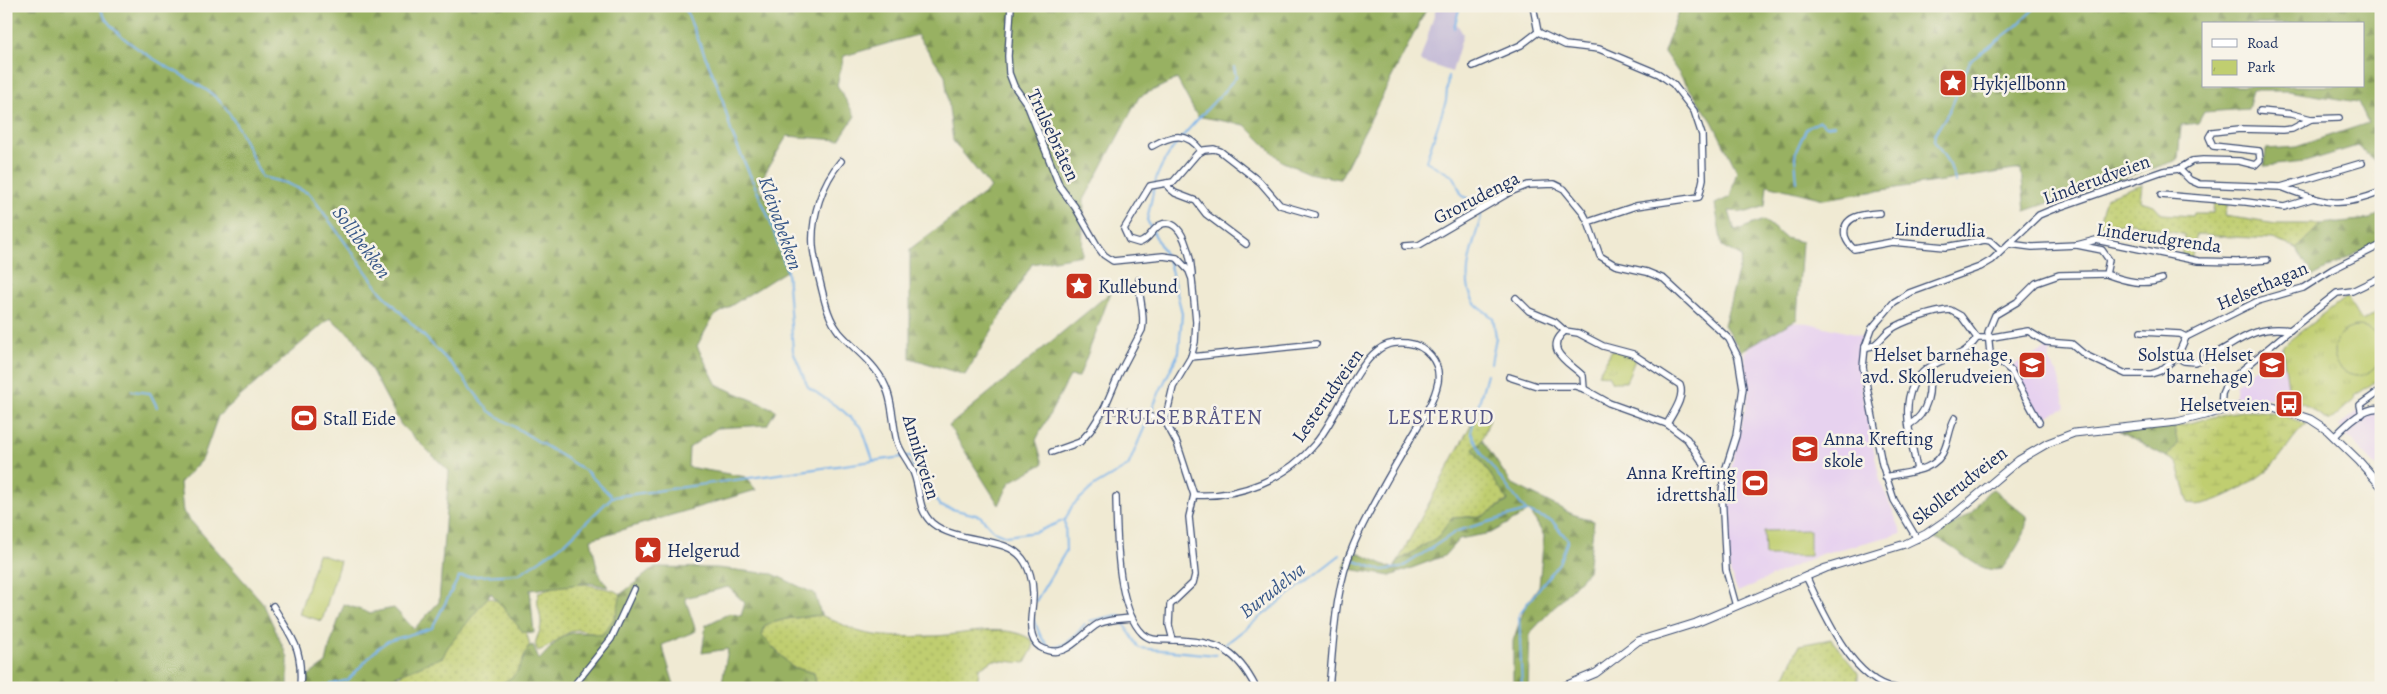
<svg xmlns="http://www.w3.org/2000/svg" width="2387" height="694" viewBox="0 0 2387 694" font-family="Alegreya,serif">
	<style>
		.built { fill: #e7d2ef }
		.industrial { fill: #c8bfd8 }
		.grass { fill: url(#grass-dots); stroke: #6e7e67 }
		.forest { fill: url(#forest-firs); stroke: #5a7060; fill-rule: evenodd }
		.wetland { fill: url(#wetland-marsh); stroke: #6e7e67 }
		.park { fill: url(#park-tufts); stroke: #6e7e67 }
		.pitch { fill: #c0ce70; stroke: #6e7e67 }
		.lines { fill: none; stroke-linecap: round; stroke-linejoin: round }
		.stream { stroke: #79b3ea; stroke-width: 2 }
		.minor-casing { stroke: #3b4b70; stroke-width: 8 }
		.tertiary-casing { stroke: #3b4b70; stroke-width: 9 }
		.minor { stroke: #fff; stroke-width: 5.5 }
		.tertiary { stroke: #fff; stroke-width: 7 }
		.labels { text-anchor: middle; stroke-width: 5; stroke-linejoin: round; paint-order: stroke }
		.poi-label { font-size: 19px; fill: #1b2f5e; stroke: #f7f3e8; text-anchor: start }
		.street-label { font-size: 19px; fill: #1b2f5e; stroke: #f7f3e8 }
		.water-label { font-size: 20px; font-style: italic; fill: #375788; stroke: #f7f3e8 }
		.quarter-label { font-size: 21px; letter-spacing: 1px; fill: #545484; stroke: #f7f3e8 }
	</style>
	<defs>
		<pattern id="grass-dots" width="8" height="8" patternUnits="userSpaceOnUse" patternTransform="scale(1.25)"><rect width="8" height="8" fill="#c0ce70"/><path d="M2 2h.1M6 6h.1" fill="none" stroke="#a4b163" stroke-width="1.8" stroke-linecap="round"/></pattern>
		<pattern id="forest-firs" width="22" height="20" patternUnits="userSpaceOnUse" patternTransform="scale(1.25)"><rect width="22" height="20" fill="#98b162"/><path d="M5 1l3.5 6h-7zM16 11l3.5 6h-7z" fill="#7b9054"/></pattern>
		<pattern id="wetland-marsh" width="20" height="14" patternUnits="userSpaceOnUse" patternTransform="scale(1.25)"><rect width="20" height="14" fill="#c0ce70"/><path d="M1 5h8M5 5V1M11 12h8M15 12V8" fill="none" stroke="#a4b163"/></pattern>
		<pattern id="park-tufts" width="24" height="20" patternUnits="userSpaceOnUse" patternTransform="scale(1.25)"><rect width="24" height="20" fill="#c0ce70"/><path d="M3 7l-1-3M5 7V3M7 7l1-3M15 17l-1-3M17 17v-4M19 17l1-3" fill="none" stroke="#a4b163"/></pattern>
	</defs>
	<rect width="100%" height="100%" fill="#f7f3e8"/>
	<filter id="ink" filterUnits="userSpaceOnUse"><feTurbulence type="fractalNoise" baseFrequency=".02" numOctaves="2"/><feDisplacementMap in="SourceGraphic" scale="10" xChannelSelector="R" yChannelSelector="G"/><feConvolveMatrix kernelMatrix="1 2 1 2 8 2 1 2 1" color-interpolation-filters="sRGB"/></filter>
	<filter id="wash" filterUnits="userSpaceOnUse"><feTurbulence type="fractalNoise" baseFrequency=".0096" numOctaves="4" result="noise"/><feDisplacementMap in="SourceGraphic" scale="20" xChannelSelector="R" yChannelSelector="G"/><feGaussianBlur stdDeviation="1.12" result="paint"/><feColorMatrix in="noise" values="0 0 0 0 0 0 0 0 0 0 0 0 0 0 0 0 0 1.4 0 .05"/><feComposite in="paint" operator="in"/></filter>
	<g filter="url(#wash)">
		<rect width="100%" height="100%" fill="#f0ead3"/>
		<g class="built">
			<polygon points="1787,322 1809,323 1862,336 1859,354 1861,387 1880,480 1902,533 1821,554 1738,592 1730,572 1727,485 1749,392 1744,353 1765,330"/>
			<polygon points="2282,346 2290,401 2272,398 2234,400 2236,384"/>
			<polygon points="2050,347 2049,362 2058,374 2065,408 2041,419 2011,366"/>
			<polygon points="2361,409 2381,414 2381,471 2338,426"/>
		</g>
		<polygon class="industrial" points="1437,6 1461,6 1455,21 1463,34 1452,72 1420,61"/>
		<g class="grass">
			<polygon points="2142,184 2140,201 2154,205 2162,214 2193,216 2194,213 2213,213 2214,201 2228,202 2225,216 2276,224 2321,224 2297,248 2272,239 2196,235 2194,240 2192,257 2181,255 2185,235 2132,223 2098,227 2106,197"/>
			<polygon points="1490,418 1482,440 1473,449 1508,500 1483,516 1452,518 1438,537 1398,561 1474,419"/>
			<path d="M586 584C598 588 612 588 621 594L620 607 605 634C594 638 586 628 575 630 561 634 552 648 537 651 532 640 541 634 541 624 541 610 535 606 539 592L556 586Z"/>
			<path d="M479 595C522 600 555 664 504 686 495 690 480 688 470 688 443 688 416 688 389 688L382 679 401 676 404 669Z"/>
			<path d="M821 615C833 620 845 626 857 631 878 638 907 637 930 636 963 636 1003 621 1032 640L1033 648 1025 663 994 660 979 668 977 688H817L814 673 792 667 762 636 765 625 786 619Z"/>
			<polygon points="1831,639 1858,673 1858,688 1780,688 1799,645"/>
		</g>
		<g class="forest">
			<polygon points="6,6 1428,6 1340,179 1308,173 1281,161 1245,125 1197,116 1177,79 1139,97 1084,200 1082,255 1032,264 965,375 910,358 910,249 991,188 953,141 945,75 917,35 844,56 837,85 855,116 839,140 787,136 758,185 776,215 786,271 713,317 697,346 717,385 776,410 767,425 717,428 689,448 688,467 746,477 756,490 591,539 598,573 608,587 589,583 530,590 534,633 523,632 491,593 447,648 443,657 388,679 393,688 304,688 305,678 326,663 330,645 344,604 369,613 394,608 414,629 439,602 449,471 401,425 355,339 330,318 218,416 203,458 180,483 183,512 263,603 288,658 288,688 6,688"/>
			<path d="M1680 6H2381V166L2357 146 2305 162 2264 166 2266 149 2296 147 2368 123 2358 102 2288 91H2253L2248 109 2204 112 2198 123 2181 125 2178 160 2025 211 2021 169 1824 199 1767 185 1765 206 1747 212 1729 211 1735 231 1764 220 1785 238 1802 242 1797 319 1741 351 1724 325 1742 257 1722 246 1715 204 1730 197 1737 171 1712 121 1664 52ZM2203 24H2363V86H2203Z"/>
			<polygon points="2381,212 2381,241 2313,276 2297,248 2321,224 2369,219"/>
			<polygon points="1111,292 1079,377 1070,376 1036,440 1043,464 1010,482 999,505 949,426"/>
			<polygon points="2174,427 2178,444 2167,457 2119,432"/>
			<polygon points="1482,440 1511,483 1572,514 1594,521 1588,571 1530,633 1528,688 1516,688 1513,681 1513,641 1525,606 1539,586 1544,536 1530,511 1491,533 1459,539 1444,556 1390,576 1344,568 1351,550 1394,569 1398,561 1438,537 1452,518 1483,516 1508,501 1473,449"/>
			<path d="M1993 489 2026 516C2029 534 2012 554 2002 569 1976 575 1957 544 1931 537 1945 529 1959 522 1972 512 1979 505 1984 493 1993 489Z"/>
			<path d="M655 567 717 568 773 574 815 594 821 615 786 619 765 625 762 636 792 667 814 673 817 688H721L728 649 702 653 706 625 730 613 741 616 745 603 728 587 685 598 696 631 662 645 675 688H492C517 677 518 673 528 647L533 645 539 660C564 634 564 628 602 635L616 616 621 594Z"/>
		</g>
		<path class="wetland" d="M2251 410 2276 413 2307 424C2292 436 2285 453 2272 466 2258 480 2209 510 2189 504L2177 462 2167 457 2178 444 2174 427 2228 413Z"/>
		<g class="park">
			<polygon points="2346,297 2362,321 2381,309 2381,378 2354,396 2355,399 2330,421 2303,404 2290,401 2282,346"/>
			<polygon points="1612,350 1624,353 1635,360 1626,382 1612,382 1608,375 1598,374"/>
		</g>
		<g class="pitch">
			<circle cx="2358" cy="351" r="24"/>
			<polygon points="1810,530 1810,556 1765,556 1764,531"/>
			<polygon points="318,554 340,561 322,621 299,614"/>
		</g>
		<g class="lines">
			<g class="stream">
				<path d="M100 6C109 43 185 73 213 95 235 112 249 153 262 177L286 183 310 194 381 292 456 369 489 411 586 471 612 497"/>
				<polyline points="684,6 720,91 732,134 769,218 787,271 793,351 808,387 842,410 862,428 873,460"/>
				<polyline points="1454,28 1460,6"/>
				<path d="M1448 76 1446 101 1426 161 1454 177 1462 196 1472 200 1481 217C1474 242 1459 279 1474 302 1478 308 1488 313 1493 318L1496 337 1491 363"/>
				<polyline points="1797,182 1795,157 1796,151 1806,129 1820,121 1826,126 1834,125"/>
				<path d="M1155 183C1163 148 1213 106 1236 77L1234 67"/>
				<polyline points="1956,183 1950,165 1934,141 1935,134 1951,108 1970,61 2014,28 2037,6"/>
				<polyline points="1487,374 1471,432 1482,454 1526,511"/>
				<polyline points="132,391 150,393 157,407"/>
				<polyline points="906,456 911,456 913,466 940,506 980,516 994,531 1006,536 1036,532 1065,520 1072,506 1094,486 1128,466 1159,393 1179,352 1182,313 1169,262 1147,220 1154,188"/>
				<polyline points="1352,560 1381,570 1401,568 1457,531 1526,511 1552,521 1568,540 1559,563 1519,614 1522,688"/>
				<polyline points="1036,601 1066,551 1065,520"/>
				<path d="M1033 618 1041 637 1050 648C1068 646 1074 637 1085 624"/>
				<polyline points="1089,621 1118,615 1121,617"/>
				<polyline points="1124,624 1139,648 1216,655"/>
				<polyline points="1222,647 1340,555"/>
				<polyline points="317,688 348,680 378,648 388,641 432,628 459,577 519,574 565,543 612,497 902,457"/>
			</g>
		</g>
	</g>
	<g filter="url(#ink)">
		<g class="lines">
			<defs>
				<g id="minor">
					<polyline points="1011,6 1008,56 1009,73 1014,86 1027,104 1060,187 1075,207 1098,247 1104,255 1113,261 1163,256 1177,258 1189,271 1192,279 1196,322 1195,342 1191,357 1173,387 1165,421 1177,443 1194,495 1189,517 1195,575 1193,583 1170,605 1169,625 1173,640"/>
					<polyline points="1533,6 1538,32 1565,45 1599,49 1609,53 1659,74 1673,84 1694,111 1702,135 1703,179 1699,197 1636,206 1588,222"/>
					<polyline points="1473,66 1521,45 1538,32"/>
					<polyline points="2260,111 2292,114 2311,119"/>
					<path d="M1152 146C1172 135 1187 131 1201 151"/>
					<path d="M841 161C822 183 811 217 813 246 814 259 818 273 821 286 825 302 828 318 839 332 856 352 880 366 888 393 893 408 893 425 897 441 900 453 910 462 914 474 921 492 917 509 932 523 957 544 1006 536 1022 558 1029 567 1033 581 1033 593 1034 608 1024 637 1040 647 1066 662 1079 635 1098 624 1108 619 1120 619 1132 618"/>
					<polyline points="2179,169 2190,180 2199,184 2281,187 2362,163"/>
					<polyline points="1167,183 1169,188 1175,193 1196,201 1206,214 1246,244"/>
					<path d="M2281 187C2324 202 2336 210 2381 192"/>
					<polyline points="2161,195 2246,202 2284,207 2314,198"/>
					<path d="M1880 213C1865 214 1841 215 1845 236 1847 242 1849 245 1854 249L1892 242 1945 247 1985 240 1990 241 2000 250"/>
					<polyline points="2009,244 2032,247 2077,245 2096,240 2198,261 2237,262 2267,260"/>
					<polyline points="1405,246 1419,245 1510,192 1528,185 1554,184 1564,189 1582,211 1588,222 1600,256 1615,265 1647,272 1664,279 1729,339 1738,357 1743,388 1736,436 1724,474 1722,493 1726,570 1736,606"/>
					<path d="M1192 274C1191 259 1183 214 1160 225 1151 230 1150 240 1139 243L1129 240 1124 229 1150 186 1173 182 1197 154 1204 150 1214 149 1220 151 1260 182 1280 205 1315 215"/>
					<path d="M2106 274C2125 281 2143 286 2162 279"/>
					<polyline points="1516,298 1529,311 1555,322 1565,331"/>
					<polyline points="2186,337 2258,301 2303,288 2333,269 2381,245"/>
					<path d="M1865 347C1875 349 1882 336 1890 330 1903 321 1934 311 1950 310L1961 316 1977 338H1987L2028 331 2046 342 2072 344 2085 355 2126 374H2151L2160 371 2177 357 2186 337 2180 334 2141 332"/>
					<polyline points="1191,357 1316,344"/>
					<path d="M2177 357 2184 361 2195 362C2231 352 2246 323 2290 330"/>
					<polyline points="1509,377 1537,386 1575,386 1584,389 1609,403 1667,424 1687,439 1707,469 1712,473 1724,474"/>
					<path d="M1584 389 1583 376C1570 363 1542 350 1565 331L1578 333 1603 346 1633 354 1680 385C1685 397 1673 413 1667 424"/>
					<polyline points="1104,409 1137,413 1165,421"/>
					<polyline points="2221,410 2222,394 2225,387 2235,376 2290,330 2337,293 2352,291 2381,277"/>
					<polyline points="2362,414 2360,405 2381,390"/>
					<polyline points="2039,422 2011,371 1990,353 1988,332 1995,315 2017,302 2036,283 2059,275 2106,274 2109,260 2102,250 2077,245"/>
					<path d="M1909 425C1928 414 1933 390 1927 369"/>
					<path d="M2334 437C2345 426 2365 405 2381 409"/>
					<path d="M1052 452 1080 442 1090 431 1104 409 1119 374 1142 330C1146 314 1138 297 1139 280"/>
					<path d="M1917 470C1911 435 1893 387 1933 365 1953 354 1962 359 1977 338"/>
					<path d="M1885 477C1907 472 1937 472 1945 448 1949 438 1950 426 1955 418"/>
					<path d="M1194 495C1239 498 1286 479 1315 444 1336 420 1354 368 1378 350 1386 343 1397 342 1407 343 1426 345 1441 362 1438 382 1434 402 1422 419 1412 436 1392 472 1369 508 1353 546 1334 590 1334 641 1329 688"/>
					<path d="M1116 497C1117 533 1116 608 1143 634 1152 642 1162 639 1173 640 1216 641 1236 648 1256 688"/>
					<polyline points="1917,539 1894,500 1882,464 1863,367 1865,347 1872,328 1894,302 1909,293 1980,267 1992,260 2039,215 2051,210 2163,171 2179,169 2192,161 2203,160 2239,161 2255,165 2260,160 2259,151 2213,146 2209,137 2212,132 2240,129 2283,130 2292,129 2311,119 2339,118"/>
					<path d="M1806 576C1823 612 1852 681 1895 688"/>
					<path d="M273 606C293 640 303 647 300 688"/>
					<polyline points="572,688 611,639 634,589"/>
				</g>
				<polyline id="tertiary" points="1560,688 1596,673 1638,641 1696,623 1826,568 1905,544 1926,534 1955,514 2019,460 2048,443 2074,433 2177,422 2236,407 2273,407 2310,419 2327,430 2359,461 2381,486"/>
			</defs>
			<use href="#minor" class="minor-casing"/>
			<use href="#tertiary" class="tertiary-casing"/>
			<use href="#minor" class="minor"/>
			<use href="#tertiary" class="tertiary"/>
		</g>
	</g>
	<defs>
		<symbol id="sight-square" viewBox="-11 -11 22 22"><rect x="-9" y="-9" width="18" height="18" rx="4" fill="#c8321e" stroke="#f7f3e8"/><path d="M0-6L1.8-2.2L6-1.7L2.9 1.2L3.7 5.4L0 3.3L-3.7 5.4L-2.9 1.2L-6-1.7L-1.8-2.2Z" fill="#fff"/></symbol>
		<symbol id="school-square" viewBox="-11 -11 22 22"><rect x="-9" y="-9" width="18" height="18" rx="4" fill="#c8321e" stroke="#f7f3e8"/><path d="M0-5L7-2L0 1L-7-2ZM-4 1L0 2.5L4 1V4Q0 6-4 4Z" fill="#fff"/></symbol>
		<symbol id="bus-square" viewBox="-11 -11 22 22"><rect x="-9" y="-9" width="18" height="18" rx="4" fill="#c8321e" stroke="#f7f3e8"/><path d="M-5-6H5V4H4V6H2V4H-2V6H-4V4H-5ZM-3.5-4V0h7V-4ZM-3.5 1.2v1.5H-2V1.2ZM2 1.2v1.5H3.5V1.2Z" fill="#fff"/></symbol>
		<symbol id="stadium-square" viewBox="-11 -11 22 22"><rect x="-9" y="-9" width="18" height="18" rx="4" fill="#c8321e" stroke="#f7f3e8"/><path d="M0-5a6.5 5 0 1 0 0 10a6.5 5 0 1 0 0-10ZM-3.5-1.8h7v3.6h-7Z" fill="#fff"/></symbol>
	</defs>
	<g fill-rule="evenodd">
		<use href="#sight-square" x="1937" y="67" width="32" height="32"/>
		<use href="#sight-square" x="1063" y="270" width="32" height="32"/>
		<use href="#school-square" x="2016" y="349" width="32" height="32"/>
		<use href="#school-square" x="2256" y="349" width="32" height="32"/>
		<use href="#bus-square" x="2273" y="388" width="32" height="32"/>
		<use href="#stadium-square" x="288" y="402" width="32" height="32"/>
		<use href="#school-square" x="1789" y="433" width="32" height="32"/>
		<use href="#stadium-square" x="1739" y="467" width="32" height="32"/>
		<use href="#sight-square" x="632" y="534" width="32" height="32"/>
	</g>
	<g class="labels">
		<g class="poi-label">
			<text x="1972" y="90">Hykjellbonn</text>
			<text x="1098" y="293">Kullebund</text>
			<text x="2013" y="361" text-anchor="end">Helset barnehage,<tspan x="2013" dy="22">avd. Skollerudveien</tspan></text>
			<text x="2253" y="361" text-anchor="end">Solstua (Helset<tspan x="2253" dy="22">barnehage)</tspan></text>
			<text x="2270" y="411" text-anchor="end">Helsetveien</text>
			<text x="323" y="425">Stall Eide</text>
			<text x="1824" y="445">Anna Krefting<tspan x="1824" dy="22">skole</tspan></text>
			<text x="1736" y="479" text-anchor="end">Anna Krefting<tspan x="1736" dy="22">idrettshall</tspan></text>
			<text x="667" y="557">Helgerud</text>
		</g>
		<g class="street-label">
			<text transform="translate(1054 135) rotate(65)" y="7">Trulsebråten</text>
			<text transform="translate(2096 179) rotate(-20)" y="7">Linderudveien</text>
			<text transform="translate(1476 197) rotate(-27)" y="7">Grorudenga</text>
			<text transform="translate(1940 229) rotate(1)" y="7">Linderudlia</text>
			<text transform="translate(2159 237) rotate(8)" y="7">Linderudgrenda</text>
			<text transform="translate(2262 285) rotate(-23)" y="7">Helsethagan</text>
			<text transform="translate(1327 395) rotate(-55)" y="7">Lesterudveien</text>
			<text transform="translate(922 457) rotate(73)" y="7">Annikveien</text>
			<text transform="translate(1959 485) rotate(-38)" y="7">Skollerudveien</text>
		</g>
		<g class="water-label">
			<text transform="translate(781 223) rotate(71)" y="7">Kleivabekken</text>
			<text transform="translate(362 242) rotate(54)" y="7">Sollibekken</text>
			<text transform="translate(1272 590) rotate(-38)" y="7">Burudelva</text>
		</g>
		<g class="quarter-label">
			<text x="1183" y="424">TRULSEBRÅTEN</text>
			<text x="1441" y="424">LESTERUD</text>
		</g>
	</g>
	<rect width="2387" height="694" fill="none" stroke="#f7f3e8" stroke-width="25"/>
	<rect x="2202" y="22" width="162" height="65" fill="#f7f3e8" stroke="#9fa5b1"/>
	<rect x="2212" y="39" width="25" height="8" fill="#ffffff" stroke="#9fa5b1"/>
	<text x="2247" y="48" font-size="15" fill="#1b2f5e">Road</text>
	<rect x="2212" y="60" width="25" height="15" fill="url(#park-tufts)" stroke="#9fa5b1"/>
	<text x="2247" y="72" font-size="15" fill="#1b2f5e">Park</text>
</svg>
